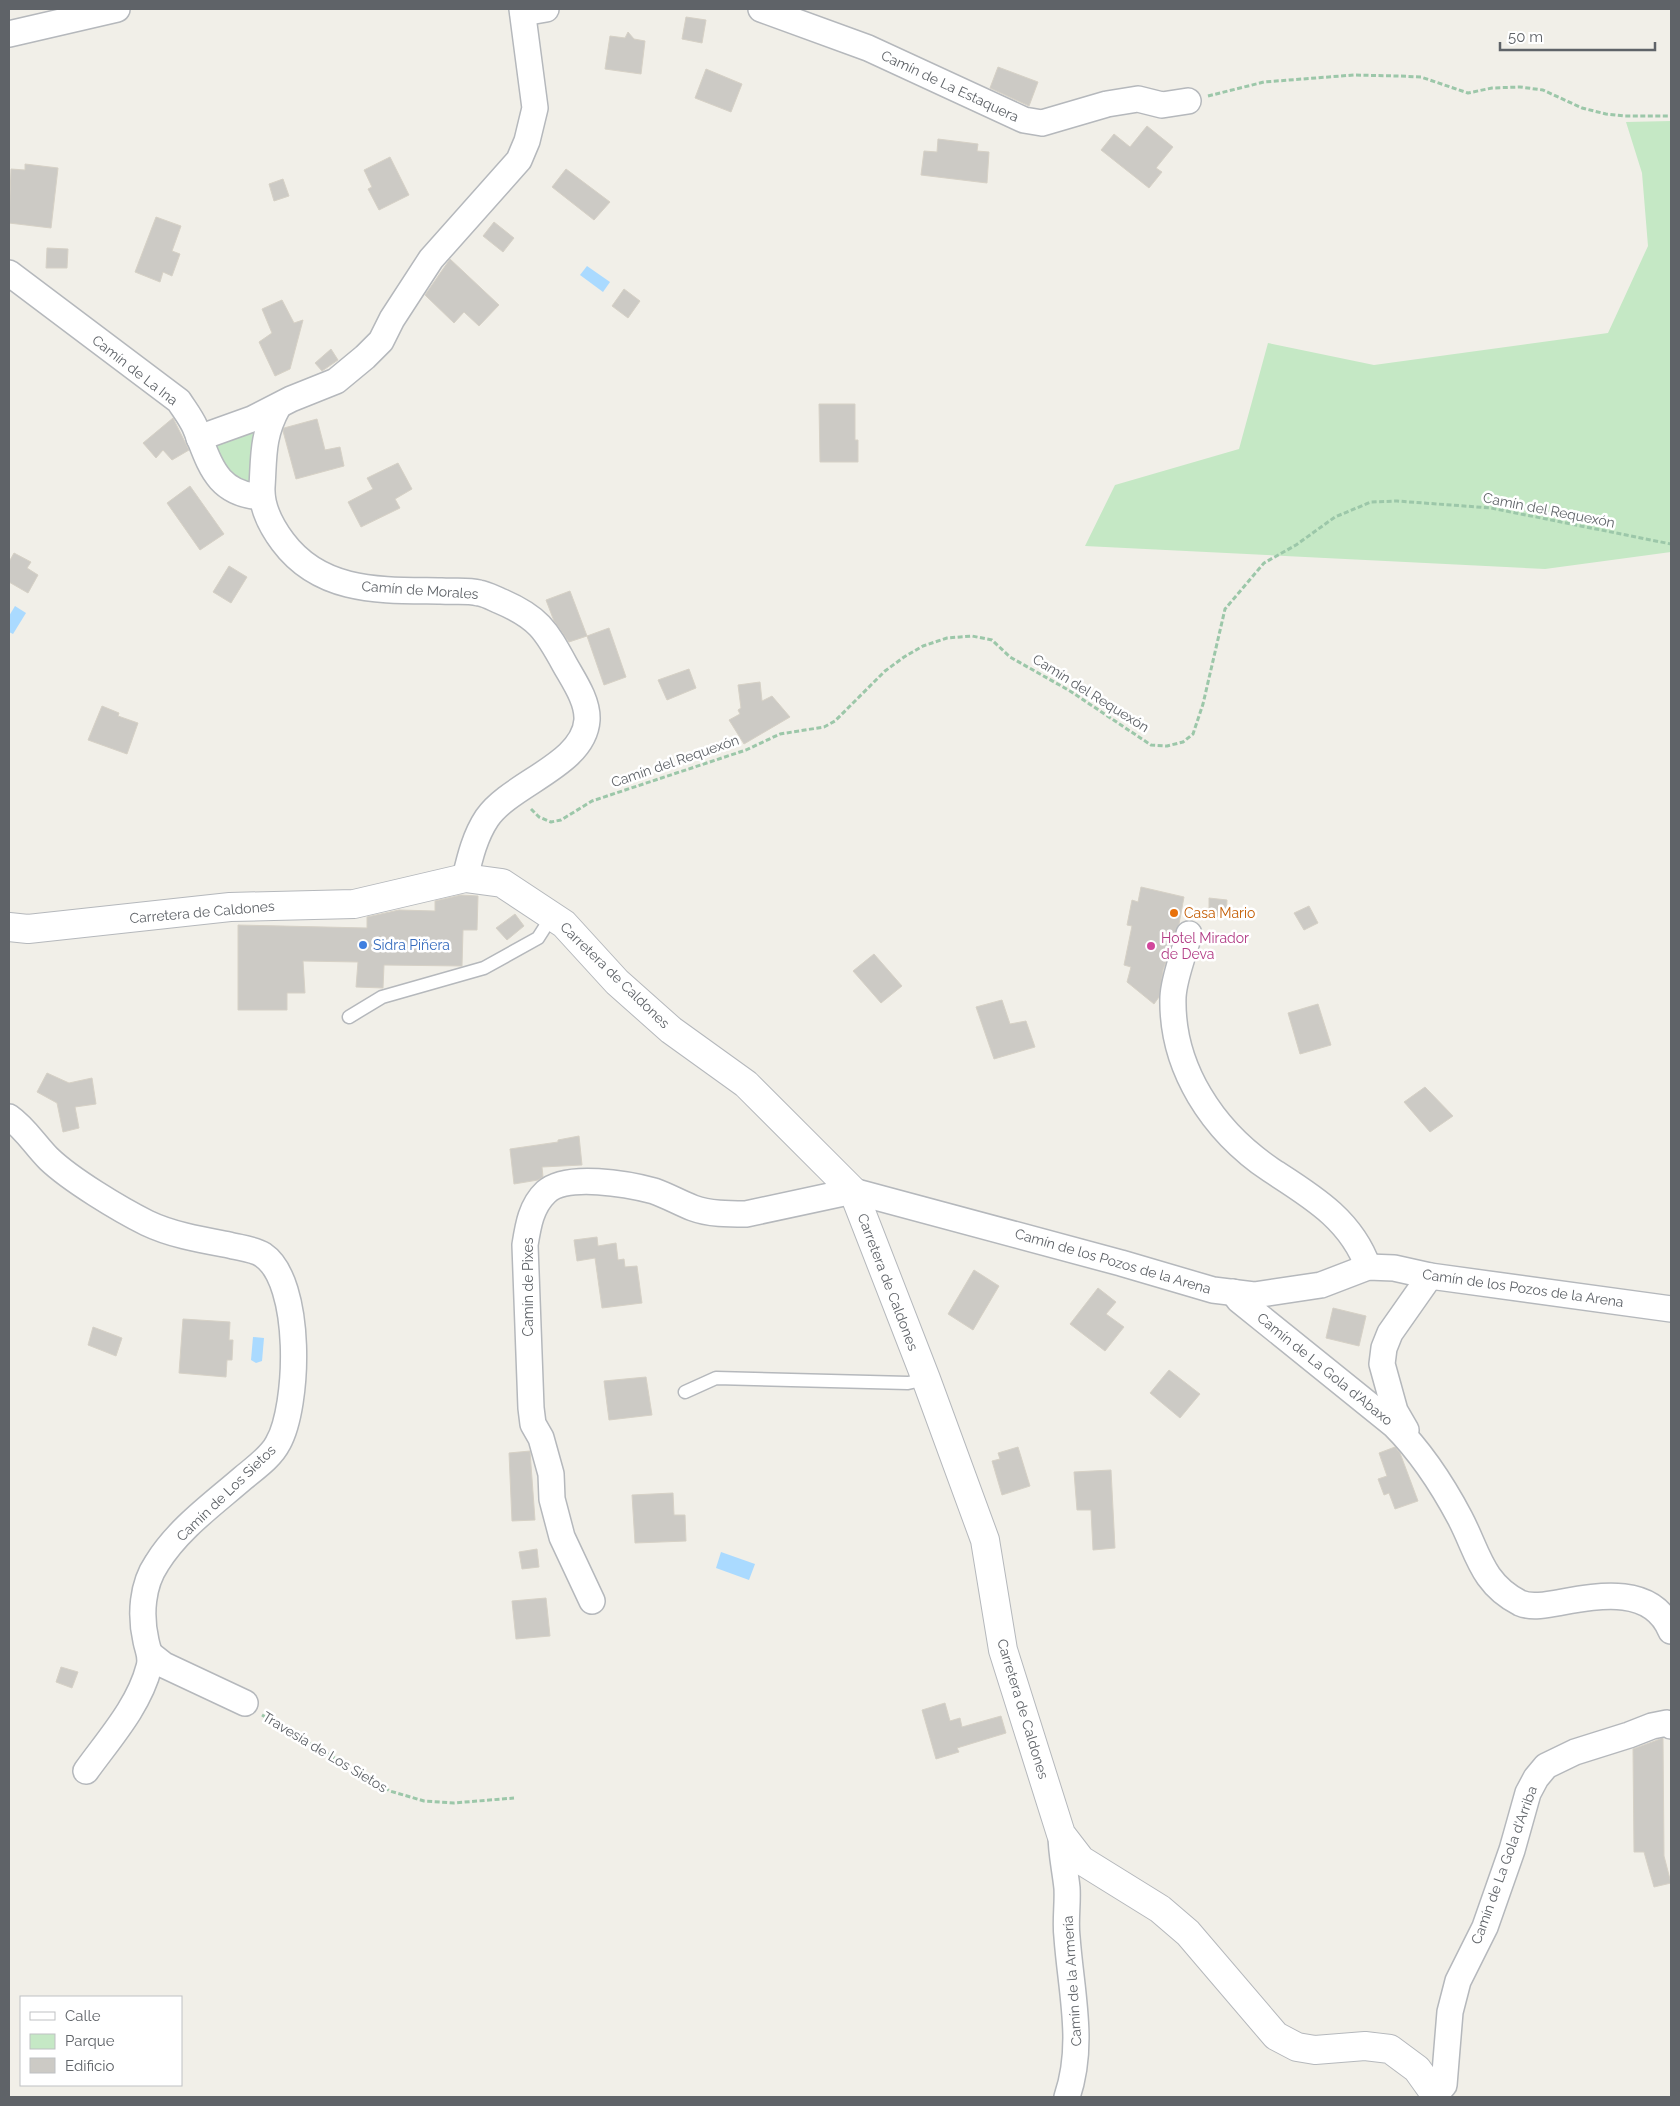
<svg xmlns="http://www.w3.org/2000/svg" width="1680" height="2106" viewBox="0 0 1680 2106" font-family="Raleway,sans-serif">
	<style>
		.green { fill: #c5e8c5 }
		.water { fill: #aadaff }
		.building { fill: #cccac5; stroke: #d6d1c6 }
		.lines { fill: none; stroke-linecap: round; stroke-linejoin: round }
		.service-casing { stroke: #b5b8bc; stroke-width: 15 }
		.minor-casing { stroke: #b5b8bc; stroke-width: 28 }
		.tertiary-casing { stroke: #b5b8bc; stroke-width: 30 }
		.path { stroke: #9cc7a9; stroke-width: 3; stroke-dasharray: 5 2.5; stroke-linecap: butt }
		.service { stroke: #fff; stroke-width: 12 }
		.minor { stroke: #fff; stroke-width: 25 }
		.tertiary { stroke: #fff; stroke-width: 28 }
		.food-dot { fill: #e8710a; stroke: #fff; stroke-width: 2 }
		.shop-dot { fill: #3f7fe0; stroke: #fff; stroke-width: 2 }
		.hotel-dot { fill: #d1479c; stroke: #fff; stroke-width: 2 }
		.labels { text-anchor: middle; stroke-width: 5; stroke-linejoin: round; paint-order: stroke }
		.street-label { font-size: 14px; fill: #5f6368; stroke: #fff }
		.food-label { font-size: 14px; fill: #c56008; stroke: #fff; text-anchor: start }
		.hotel-label { font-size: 14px; fill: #b23c85; stroke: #fff; text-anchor: start }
		.shop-label { font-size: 14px; fill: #366cbe; stroke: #fff; text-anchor: start }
	</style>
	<rect width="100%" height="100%" fill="#f1efe8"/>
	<g class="green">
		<polygon points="1671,121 1671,552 1545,569 1085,546 1115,485 1239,449 1268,343 1374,365 1608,333 1648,246 1642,173 1626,122"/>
		<polygon points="255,423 253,491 228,476 209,439"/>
	</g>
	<g class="water">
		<polygon points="587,266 610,282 603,292 580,275"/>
		<polygon points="15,606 26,613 13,634 9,632 9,616"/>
		<polygon points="253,1337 264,1338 262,1361 256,1363 251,1360"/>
		<polygon points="721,1552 755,1564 749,1580 716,1568"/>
	</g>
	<g class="building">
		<polygon points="686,17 706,20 702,43 682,39"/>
		<polygon points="628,32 634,39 645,41 641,74 605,69 610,36 625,38"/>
		<polygon points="998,67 1038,82 1029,106 990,88"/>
		<polygon points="706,69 742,84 731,112 695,98"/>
		<polygon points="1147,126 1173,147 1156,168 1162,172 1149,188 1101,150 1114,134 1130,147"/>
		<polygon points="938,139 978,144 977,151 989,152 987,183 921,175 924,151 937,152"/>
		<polygon points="390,157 409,195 379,210 368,189 372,187 364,170"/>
		<polygon points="25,164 58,168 51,228 9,223 11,169 25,170"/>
		<polygon points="566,169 610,202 594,220 552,187"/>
		<polygon points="283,179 289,196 274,201 269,184"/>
		<polygon points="156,217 181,226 172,251 180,254 172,276 163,272 160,282 135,272"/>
		<polygon points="494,222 514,238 503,252 483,236"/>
		<polygon points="47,248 68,249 67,268 46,268"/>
		<polygon points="450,259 499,305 479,326 464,312 454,323 425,295"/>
		<polygon points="624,289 640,301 628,318 612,306"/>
		<polygon points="282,300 294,323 303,320 290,369 275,376 259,342 272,333 262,309"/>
		<polygon points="331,349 338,360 322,371 315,363"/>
		<polygon points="819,404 855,404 855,440 858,440 858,462 820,462"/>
		<polygon points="173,418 189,450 172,460 163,450 156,458 143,443"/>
		<polygon points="317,419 325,450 340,447 344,466 296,479 283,431 284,428"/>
		<polygon points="398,463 412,489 395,499 400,508 361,527 348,502 373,489 367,478"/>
		<polygon points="190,486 224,534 200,550 167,503"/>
		<polygon points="14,553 31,562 27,568 38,575 28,593 9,582 9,562"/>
		<polygon points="229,566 247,577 231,603 213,592"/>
		<polygon points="570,591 587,636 569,642 554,621 546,600"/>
		<polygon points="609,628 626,677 604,685 587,636"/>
		<polygon points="689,669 696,688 667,700 658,680"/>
		<polygon points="760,682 762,701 772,696 790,717 744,744 729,720 740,714 738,710 741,708 738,685"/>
		<polygon points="102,706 119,713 118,716 138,723 127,754 88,740"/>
		<polygon points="1141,887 1184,897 1179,924 1163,970 1159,997 1154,1004 1127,982 1131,967 1124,965 1132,926 1127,925 1132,900 1138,902"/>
		<polygon points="461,895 478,896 477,930 463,930 462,966 384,965 383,988 356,987 358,962 303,961 305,993 287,993 287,1010 238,1010 238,925 367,928 367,917 399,910 435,911 435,901"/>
		<polygon points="1209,898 1227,900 1226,918 1209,916"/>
		<polygon points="1309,906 1318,923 1304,930 1294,913"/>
		<polygon points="515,914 524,926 507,940 496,928"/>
		<polygon points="874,954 902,986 881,1003 853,971"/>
		<polygon points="1002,1000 1010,1024 1026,1021 1035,1047 994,1059 976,1007"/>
		<polygon points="1318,1004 1331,1045 1300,1054 1288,1013"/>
		<polygon points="47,1073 69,1083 92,1078 96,1104 75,1107 79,1128 63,1132 57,1103 37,1092"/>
		<polygon points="1425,1087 1453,1116 1430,1132 1404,1102"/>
		<polygon points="579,1136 582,1165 542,1167 543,1177 538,1180 514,1184 510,1149 558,1142 558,1140"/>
		<polygon points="597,1237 598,1246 616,1243 618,1260 624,1259 625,1267 637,1266 642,1303 602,1308 595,1258 577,1261 574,1240"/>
		<polygon points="974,1270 999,1286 973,1330 948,1314"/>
		<polygon points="1098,1288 1116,1302 1106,1314 1124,1327 1105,1351 1070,1324"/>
		<polygon points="1333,1308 1366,1316 1359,1346 1326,1338"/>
		<polygon points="183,1319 230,1322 229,1340 233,1340 232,1360 227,1360 226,1377 179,1373"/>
		<polygon points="93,1327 122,1338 116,1356 88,1345"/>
		<polygon points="1169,1370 1200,1394 1180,1418 1150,1393"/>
		<polygon points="646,1377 652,1415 609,1420 604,1381"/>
		<polygon points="1018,1447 1030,1486 1002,1495 992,1461 1000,1459 998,1453"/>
		<polygon points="1395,1447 1400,1453 1418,1501 1395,1509 1389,1493 1384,1495 1378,1479 1387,1476 1379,1453"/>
		<polygon points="530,1451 535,1520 512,1521 509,1453"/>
		<polygon points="1111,1470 1115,1548 1093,1550 1091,1510 1077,1510 1074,1472"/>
		<polygon points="673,1493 674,1515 685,1515 686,1541 635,1543 632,1495"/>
		<polygon points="537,1549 539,1567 522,1569 519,1552"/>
		<polygon points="546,1598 550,1636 516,1639 512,1601"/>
		<polygon points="61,1667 78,1672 72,1688 56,1682"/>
		<polygon points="945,1703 950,1721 960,1718 962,1727 1001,1716 1006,1733 957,1748 959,1752 936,1759 922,1710"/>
		<polygon points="1663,1738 1664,1856 1671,1883 1654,1887 1644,1852 1634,1852 1633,1749"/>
	</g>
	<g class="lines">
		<defs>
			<g id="service">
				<polyline points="349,1017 382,997 484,968 538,938 552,916"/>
				<polyline points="685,1392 716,1378 908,1383 926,1379"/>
			</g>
			<g id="minor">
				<polyline points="761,9 868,48 1024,120 1042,123 1107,104 1138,99 1162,105 1188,101"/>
				<polyline points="523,13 546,9"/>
				<polyline points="9,34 117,9"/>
				<path d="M9 273 179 401C184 409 191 418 195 427 210 463 215 494 262 497"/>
				<path d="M278 407C262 436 264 456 262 487 261 508 271 526 283 542 322 594 383 590 441 591 454 592 467 590 479 593 486 594 493 598 500 601 538 617 546 630 565 665 574 681 588 701 587 720 584 765 511 783 487 818 475 836 470 857 465 878"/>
				<polyline points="199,438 252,419 291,399 336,381 365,357 381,341 392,319 431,259 519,160 527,141 535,108 522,9"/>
				<path d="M1189 934C1184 954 1174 977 1173 997 1171 1068 1213 1131 1271 1170 1311 1196 1351 1219 1368 1267"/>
				<path d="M9 1117C25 1128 35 1145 49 1159 71 1180 119 1209 147 1223 172 1235 202 1240 229 1245 240 1248 254 1249 263 1255 303 1282 299 1406 278 1443 271 1457 255 1468 243 1478 213 1504 178 1529 157 1563 142 1585 140 1615 146 1641 148 1651 152 1657 149 1667 139 1706 109 1739 86 1771"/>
				<path d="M1233 1292 1239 1300 1394 1425C1421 1452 1442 1484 1460 1518 1478 1552 1481 1583 1520 1603 1531 1608 1545 1605 1557 1603 1596 1596 1652 1584 1671 1631"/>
				<polyline points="1406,1430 1395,1411 1382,1364 1384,1348 1390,1333 1430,1276"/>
				<path d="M592 1601 562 1537 552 1499 551 1474 541 1438 533 1424 531 1408 525 1245C528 1226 531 1206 546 1192 567 1173 628 1184 654 1191 668 1196 680 1203 693 1208 709 1214 729 1214 746 1214L853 1191 1121 1263 1213 1290 1254 1295 1321 1285 1368 1267 1394 1268 1430 1276 1671 1309"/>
				<polyline points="150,1654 164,1665 245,1703"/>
				<path d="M1061 1834C1061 1853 1065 1869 1067 1888 1068 1904 1065 1921 1067 1937 1071 1992 1085 2044 1067 2097"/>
				<polyline points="1436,2094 1444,2085 1450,2012 1458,1981 1485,1927 1512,1850 1528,1793 1536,1778 1546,1766 1575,1752 1629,1735 1652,1726 1667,1723 1671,1726"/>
			</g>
			<polyline id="tertiary" points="9,927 28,929 230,907 354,904 465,878 502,883 564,924 617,982 671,1030 746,1084 853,1191 926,1379 985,1540 1003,1650 1061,1834 1081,1860 1160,1909 1188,1933 1276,2036 1297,2047 1315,2050 1365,2046 1390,2049 1417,2069 1437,2097"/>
		</defs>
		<use href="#service" class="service-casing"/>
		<use href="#minor" class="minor-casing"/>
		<use href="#tertiary" class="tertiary-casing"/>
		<g class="path">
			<polyline points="1208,96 1264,82 1354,75 1399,76 1421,77 1468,93 1492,88 1520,87 1543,90 1582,108 1606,114 1625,116 1671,116"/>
			<polyline points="531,809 539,817 551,822 561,820 592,801 746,750 780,734 824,727 835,721 885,671 904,657 923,646 947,638 972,636 992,640 1010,657 1070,691 1151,745 1167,746 1183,742 1193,734 1203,704 1225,609 1264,563 1296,545 1335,517 1371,502 1397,501 1491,508 1671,544"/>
			<polyline points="262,1715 390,1791 424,1801 454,1803 514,1798"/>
		</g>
		<use href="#service" class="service"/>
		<use href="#minor" class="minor"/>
		<use href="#tertiary" class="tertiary"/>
	</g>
	<circle class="food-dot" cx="1174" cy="913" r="5"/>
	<circle class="shop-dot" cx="363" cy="945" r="5"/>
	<circle class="hotel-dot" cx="1151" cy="946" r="5"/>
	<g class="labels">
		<g class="street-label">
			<text transform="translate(950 86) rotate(25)" y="5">Camín de La Estaquera</text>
			<text transform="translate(135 370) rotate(38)" y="5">Camín de La Ina</text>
			<text transform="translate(1549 510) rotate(11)" y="5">Camín del Requexón</text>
			<text transform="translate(420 590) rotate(4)" y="5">Camín de Morales</text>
			<text transform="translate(1091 693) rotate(32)" y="5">Camín del Requexón</text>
			<text transform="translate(675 761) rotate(-19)" y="5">Camín del Requexón</text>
			<text transform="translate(202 912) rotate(-5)" y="5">Carretera de Caldones</text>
			<text transform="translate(615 975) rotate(44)" y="5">Carretera de Caldones</text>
			<text transform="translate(1113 1261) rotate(16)" y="5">Camín de los Pozos de la Arena</text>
			<text transform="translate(888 1282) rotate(69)" y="5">Carretera de Caldones</text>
			<text transform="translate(528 1287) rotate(-90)" y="5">Camín de Pixes</text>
			<text transform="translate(1523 1288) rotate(8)" y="5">Camín de los Pozos de la Arena</text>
			<text transform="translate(1325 1369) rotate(39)" y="5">Camín de La Gola d'Abaxo</text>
			<text transform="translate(226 1493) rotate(-44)" y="5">Camín de Los Sietos</text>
			<text transform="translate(1023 1709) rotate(73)" y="5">Carretera de Caldones</text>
			<text transform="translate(325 1752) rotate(31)" y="5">Travesía de Los Sietos</text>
			<text transform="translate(1504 1865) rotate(-70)" y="5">Camín de La Gola d'Arriba</text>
			<text transform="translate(1072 1981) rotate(-94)" y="5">Camín de la Armería</text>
		</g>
		<g class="food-label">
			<text x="1184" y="918">Casa Mario</text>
		</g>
		<g class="hotel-label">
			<text x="1161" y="943">Hotel Mirador<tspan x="1161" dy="16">de Deva</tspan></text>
		</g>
		<g class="shop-label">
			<text x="373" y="950">Sidra Piñera</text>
		</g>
	</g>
	<rect width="1680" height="2106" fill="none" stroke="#5f6368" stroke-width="20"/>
	<rect x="20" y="1996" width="162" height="90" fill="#ffffff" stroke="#bfc1c3"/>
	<rect x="30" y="2012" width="25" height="8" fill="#ffffff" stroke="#bfc1c3"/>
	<text x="65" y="2021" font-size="15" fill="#5f6368">Calle</text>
	<rect x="30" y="2034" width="25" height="15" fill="#c5e8c5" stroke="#bfc1c3"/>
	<text x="65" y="2046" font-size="15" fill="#5f6368">Parque</text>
	<rect x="30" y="2058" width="25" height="15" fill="#cccac5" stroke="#bfc1c3"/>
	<text x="65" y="2071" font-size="15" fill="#5f6368">Edificio</text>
	<path d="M1500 42v8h155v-8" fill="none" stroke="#5f6368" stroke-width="2.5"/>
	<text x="1508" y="42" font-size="15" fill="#5f6368" stroke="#ffffff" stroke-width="4" paint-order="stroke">50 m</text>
</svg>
